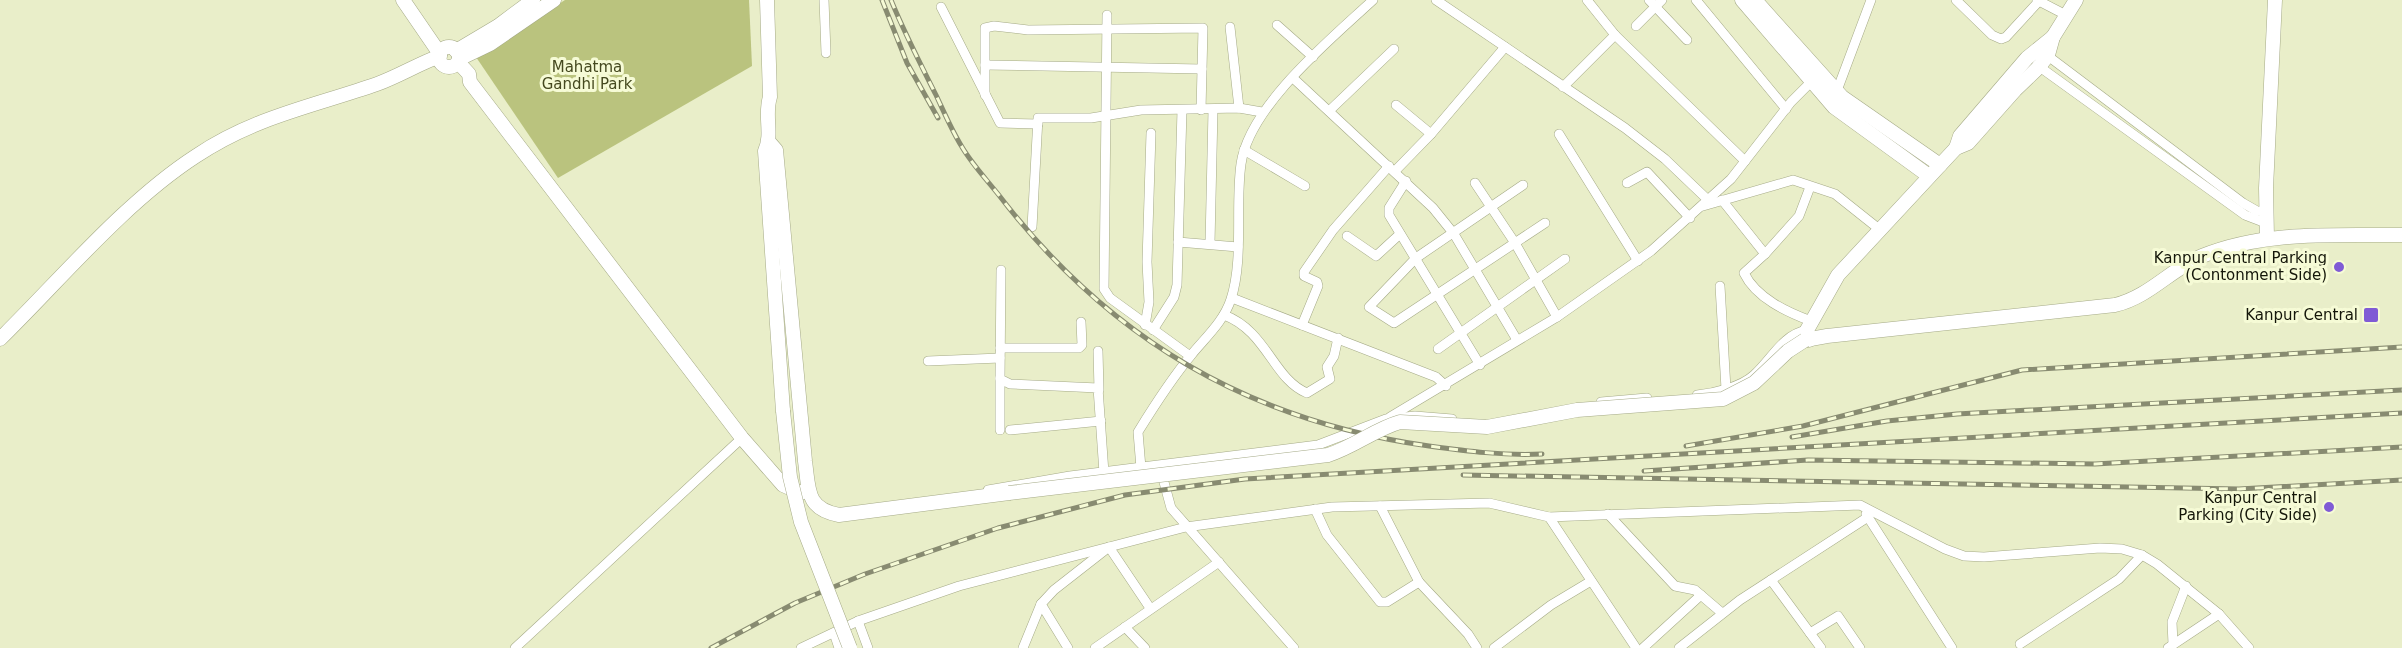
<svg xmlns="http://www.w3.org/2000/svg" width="2402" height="648" viewBox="0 0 2402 648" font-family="'DejaVu Sans',sans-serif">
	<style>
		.green { fill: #bac37e }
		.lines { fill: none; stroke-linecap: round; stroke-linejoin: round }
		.street-casing { stroke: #a5aa87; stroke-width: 10 }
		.secondary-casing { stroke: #a5aa87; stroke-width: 15 }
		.street { stroke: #fff; stroke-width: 9 }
		.secondary { stroke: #fff; stroke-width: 14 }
		.rail-casing { stroke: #888b71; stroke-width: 5 }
		.rail { stroke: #f6fbd6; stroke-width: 3; stroke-dasharray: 9; stroke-linecap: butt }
		.secondary-bridge-casing { stroke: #a5aa87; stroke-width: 15; stroke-linecap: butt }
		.secondary-bridge { stroke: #fff; stroke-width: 14 }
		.poi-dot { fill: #805bd5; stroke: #f6fbd6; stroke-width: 2 }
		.labels { text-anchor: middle; stroke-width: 6; stroke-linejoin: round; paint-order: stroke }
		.park-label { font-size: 15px; fill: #45491f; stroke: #f6fbd6 }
		.poi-label { font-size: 15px; fill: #141609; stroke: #f6fbd6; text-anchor: end }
	</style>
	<rect width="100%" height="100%" fill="#e9eec9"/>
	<polygon class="green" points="565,0 749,0 752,66 558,178 476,57"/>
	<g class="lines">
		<defs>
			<g id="street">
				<polyline points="824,0 826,53"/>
				<polyline points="1436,0 1625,128 1665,159 1708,200"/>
				<polyline points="1587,0 1615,35 1745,161"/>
				<polyline points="1649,0 1687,40"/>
				<polyline points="1696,0 1786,109"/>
				<polyline points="1956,0 1992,35 2001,39 2006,37 2040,0"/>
				<polyline points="2037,0 2066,15"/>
				<polyline points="941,7 1000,123 1038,124"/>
				<polyline points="1107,15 1104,289 1110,298 1190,356"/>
				<polyline points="1277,25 1313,57"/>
				<polyline points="1636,26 1662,0"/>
				<polyline points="1230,27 1239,108"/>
				<polyline points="2044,53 2243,203 2257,211 2266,212"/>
				<polyline points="985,65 1202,69"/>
				<polyline points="2037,65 2245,215 2266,223"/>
				<polyline points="1293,78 1433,208 1454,234 1517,340"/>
				<polyline points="1563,87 1615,35"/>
				<polyline points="985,95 985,28 994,26 1028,30 1203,28 1201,110"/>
				<polyline points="1835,96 1871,0"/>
				<polyline points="1396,105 1431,134"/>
				<polyline points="1329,111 1394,49"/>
				<polyline points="1559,134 1638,261"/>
				<polyline points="1244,150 1305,186"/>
				<polyline points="1395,171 1431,134 1505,47"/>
				<polyline points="1406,181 1389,208 1389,215 1480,365"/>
				<polyline points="1475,183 1515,243 1557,317"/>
				<polyline points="1627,183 1647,172 1690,218"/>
				<polyline points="1523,185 1416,258 1369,307 1394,323 1545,223"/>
				<path d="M1810 187 1799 216 1765 254 1744 273C1756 298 1787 312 1811 321"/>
				<polyline points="1722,200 1765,254"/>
				<polyline points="1703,206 1793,180 1835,194 1879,229"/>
				<polyline points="1032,227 1038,118 1091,118 1141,110 1239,108 1262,112"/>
				<polyline points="1347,236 1376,256 1400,234"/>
				<polyline points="1178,242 1238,247"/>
				<polyline points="1210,243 1213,110"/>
				<polyline points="1001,270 1000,379 1010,384 1098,388 1104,473"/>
				<polyline points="1720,286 1726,389"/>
				<polyline points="1232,298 1436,377 1446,386"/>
				<path d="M1224 315C1267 331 1273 379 1307 393L1330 379 1327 367 1334 356 1338 338"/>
				<polyline points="1145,325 1149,302 1147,262 1151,133"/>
				<polyline points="1302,325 1318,286 1317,282 1304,276 1304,272 1333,230 1389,166"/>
				<polyline points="1153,330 1174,297 1177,285 1182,110"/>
				<polyline points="1000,348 1079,348 1082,345 1081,322"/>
				<polyline points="1438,349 1565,259"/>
				<polyline points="1098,351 1099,390"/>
				<polyline points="928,361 1000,358"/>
				<path d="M1697 395C1715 393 1741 387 1754 375 1772 359 1782 335 1807 330"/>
				<polyline points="1601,402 1647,398"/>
				<polyline points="1390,417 1557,317 1651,251 1731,179 1791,102 1814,79"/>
				<polyline points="1000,430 1000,378"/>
				<polyline points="1010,430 1101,421"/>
				<path d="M1141 468 1138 432C1154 406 1172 378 1192 354 1206 337 1224 321 1231 299 1244 259 1235 206 1241 164 1249 106 1331 39 1373 0"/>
				<polyline points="1161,471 1171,508 1294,648"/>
				<polyline points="988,490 1070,476 1318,445 1386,419 1415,416 1452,419"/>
				<polyline points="1380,506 1419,582 1468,634 1477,648"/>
				<polyline points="1315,509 1327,535 1380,602 1387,602 1419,582"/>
				<polyline points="1608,514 1675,586 1695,590 1722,613"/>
				<polyline points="1866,514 1952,648"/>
				<polyline points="1549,517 1636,648"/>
				<polyline points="1771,580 1821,648"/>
				<polyline points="858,621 868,648"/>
				<polyline points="1125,627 1145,648"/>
				<polyline points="834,633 839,648"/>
				<polyline points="1810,633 1838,616 1860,648"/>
				<polyline points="2020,644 2119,579 2142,555"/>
				<polyline points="2173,644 2172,622 2186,586"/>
				<polyline points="515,648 742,438"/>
				<polyline points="801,648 858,621 959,586 1186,527 1332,507 1489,503 1549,517 1860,505 1945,549 1964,556 1984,557 2100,548 2122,549 2142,555 2157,564 2219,614 2249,648"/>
				<polyline points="1023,648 1041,604"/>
				<polyline points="1068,648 1041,604 1054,590 1109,547 1150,608"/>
				<polyline points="1095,648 1219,562"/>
				<polyline points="1494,648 1551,605 1591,581"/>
				<polyline points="1643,648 1701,595"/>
				<polyline points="1679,648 1740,600 1868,517"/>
				<polyline points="2168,648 2219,614"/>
			</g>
			<g id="secondary">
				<polyline points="403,0 440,54"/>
				<path d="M767 0 770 97C764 115 773 134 765 151L783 411"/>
				<polyline points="1742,0 1834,107 1929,176"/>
				<polyline points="1755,0 1842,97 1940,165"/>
				<circle cx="449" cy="57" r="10"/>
				<polyline points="456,51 498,26 533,0"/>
				<polyline points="459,59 490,44 554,0"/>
				<polyline points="458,62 469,74 470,82 742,438 783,485 801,493"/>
				<path d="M769 142 776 150 805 461C809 490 806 509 839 515L1009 493"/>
				<polyline points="1956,148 1960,136 2027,58 2053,37"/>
				<polyline points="2267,238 2266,188 2275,0"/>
				<path d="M0 339C61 279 125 202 196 156 254 117 314 106 377 84 399 76 418 64 440 56"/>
				<path d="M1805 340 1827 336 2115 305C2149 297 2171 269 2202 256 2266 230 2335 236 2402 235"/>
				<polyline points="1809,340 1807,330 1838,275 1956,148 1968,143 2015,90 2039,67 2048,55 2053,37 2076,0"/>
			</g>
		</defs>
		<use href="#street" class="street-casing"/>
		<use href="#secondary" class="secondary-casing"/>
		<use href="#street" class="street"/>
		<use href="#secondary" class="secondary"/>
		<defs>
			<g id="rail">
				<polyline points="882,0 907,63 938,118"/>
				<path d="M891 0C904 32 920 63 936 95 944 112 952 131 962 147 972 164 986 179 998 194 1109 339 1249 421 1429 446 1466 451 1504 456 1542 454"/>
				<polyline points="1792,437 1887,421 1957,414 2402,390"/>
				<polyline points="1686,446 1803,426 2022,370 2402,347"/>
				<polyline points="1644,471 1808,460 2095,464 2402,447"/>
				<polyline points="1463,475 2239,489 2402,480"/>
				<polyline points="711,648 795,603 865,574 998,528 1125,495 1245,479 2402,413"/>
			</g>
		</defs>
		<use href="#rail" class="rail-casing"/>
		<use href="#rail" class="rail"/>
		<defs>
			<g id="secondary-bridge">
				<polyline points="783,411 790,477 801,522 850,648"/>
				<path d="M1009 493 1328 455C1354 447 1375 429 1400 422L1487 427 1577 410 1723 399 1754 383 1788 351 1805 340"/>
			</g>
		</defs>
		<use href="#secondary-bridge" class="secondary-bridge-casing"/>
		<use href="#secondary-bridge" class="secondary-bridge"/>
	</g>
	<g class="poi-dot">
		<circle cx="2339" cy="267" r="6"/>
		<rect x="2363" y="307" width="16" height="16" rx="3"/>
		<circle cx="2329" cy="507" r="6"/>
	</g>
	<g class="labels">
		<g class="park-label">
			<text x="587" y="72">Mahatma<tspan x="587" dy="17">Gandhi Park</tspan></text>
		</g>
		<g class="poi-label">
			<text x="2327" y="263">Kanpur Central Parking<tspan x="2327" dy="17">(Contonment Side)</tspan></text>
			<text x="2358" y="320">Kanpur Central</text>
			<text x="2317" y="503">Kanpur Central<tspan x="2317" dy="17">Parking (City Side)</tspan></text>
		</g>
	</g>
</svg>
